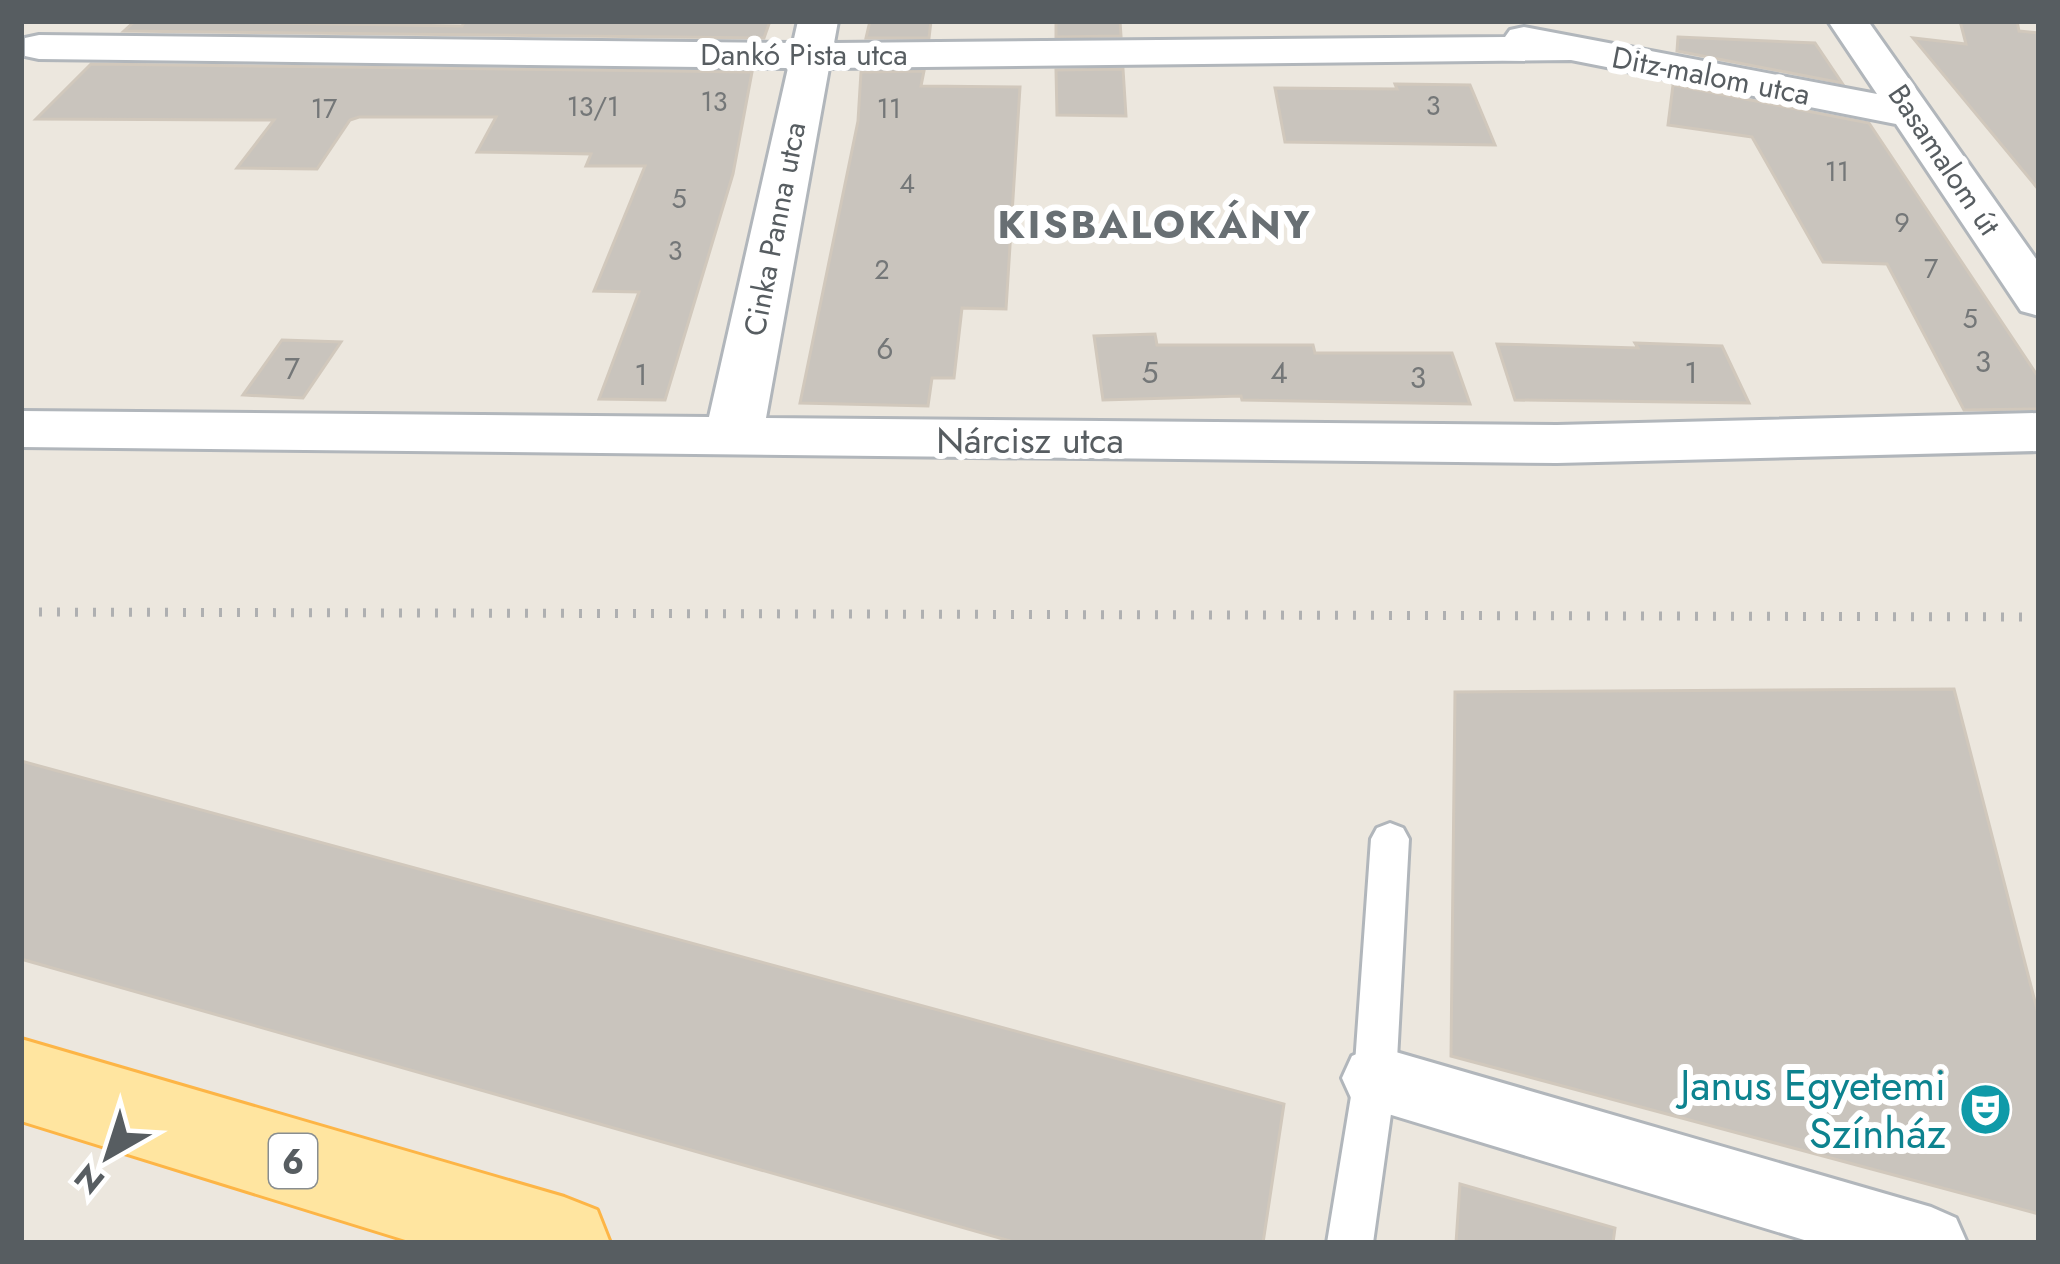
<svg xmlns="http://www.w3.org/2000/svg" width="2060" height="1264" viewBox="0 0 2060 1264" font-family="Jost,sans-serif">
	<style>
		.building { fill: #c9c4bd; stroke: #d1c8bc; stroke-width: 3 }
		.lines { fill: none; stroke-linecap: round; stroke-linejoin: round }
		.service-casing { stroke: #b1b6bb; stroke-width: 6 }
		.pedestrian-casing { stroke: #b1b6bb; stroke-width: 6 }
		.minor-casing { stroke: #b1b6bb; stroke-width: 6 }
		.primary-casing { stroke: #fdb546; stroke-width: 6 }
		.service { fill: #fff; fill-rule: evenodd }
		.pedestrian { fill: #fff; fill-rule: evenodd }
		.minor { fill: #fff; fill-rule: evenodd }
		.primary { fill: #ffe5a0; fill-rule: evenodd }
		.rail { stroke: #afb0b1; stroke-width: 9; stroke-dasharray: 3 15; stroke-linecap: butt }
		.labels { text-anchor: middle; stroke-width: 12; stroke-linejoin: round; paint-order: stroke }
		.far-number-label { font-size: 27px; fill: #747778 }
		.far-street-label { font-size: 30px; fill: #575d61; stroke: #fff }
		.number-label { font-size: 30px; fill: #747778 }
		.shield { fill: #fff; stroke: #898e90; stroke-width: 3 }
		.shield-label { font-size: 33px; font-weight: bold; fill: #575d61 }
		.street-label { font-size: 36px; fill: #575d61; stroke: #fff }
		.far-district-label { font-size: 39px; font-weight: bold; letter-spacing: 3px; fill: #686f73; stroke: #fff }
		.near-culture-label { font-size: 42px; fill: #0d838f; stroke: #fff; text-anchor: end }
	</style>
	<rect width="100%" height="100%" fill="#ece7de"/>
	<g class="building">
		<polygon points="135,21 462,26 465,21 770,21 764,38 124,31"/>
		<polygon points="870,21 931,21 929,38 866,38"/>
		<polygon points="1056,21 1120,21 1121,36 1056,37"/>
		<polygon points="1960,21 2017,21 2019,31 2039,33 2039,190 1913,38 1966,44"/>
		<polygon points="1678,37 1815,43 1842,83 1677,51"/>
		<polygon points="91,64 752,72 733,174 665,400 599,399 639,292 594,291 645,166 586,166 591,154 477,152 496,117 359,117 350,120 317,169 237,168 274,120 36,119"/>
		<polygon points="1123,69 1126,116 1057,115 1056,70"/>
		<polygon points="924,71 921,86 1020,87 1006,309 962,308 954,378 932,378 928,406 800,403 858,121 861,72"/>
		<polygon points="1395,84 1470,85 1495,145 1285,142 1275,88 1397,89"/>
		<polygon points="1673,85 1869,123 2039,378 2039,409 1964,410 1887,264 1823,262 1752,137 1668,125"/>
		<polygon points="1155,334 1157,345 1313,345 1315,353 1452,353 1470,404 1242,400 1241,396 1103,400 1094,336"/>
		<polygon points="282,340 341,342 303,398 243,395"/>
		<polygon points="1635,343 1722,346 1749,403 1515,400 1497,344 1638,348"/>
		<polygon points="1954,689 2039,1017 2039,1214 1451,1056 1455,692"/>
		<polygon points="21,761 1284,1104 1263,1243 1017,1243 21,959"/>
		<polygon points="1460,1184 1615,1228 1613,1243 1456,1243"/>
	</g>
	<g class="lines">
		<defs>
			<polygon id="service" points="1390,823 1403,828 1409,839 1396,1078 1373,1243 1327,1243 1354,1078 1371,839 1377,828"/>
			<polygon id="pedestrian" points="1375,1046 1931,1207 1956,1218 1967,1243 1814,1243 1375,1110 1352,1100 1342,1078 1352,1056"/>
			<polygon id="minor" points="798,21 838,21 834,43 1505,37 1510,30 1524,27 1877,94 1828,21 1868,21 2039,263 2039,316 2021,311 1896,124 1571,60 829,68 766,418 1557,425 2039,413 2039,451 1557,463 21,447 21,411 709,417 788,68 39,59 25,56 25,38 39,35 793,43"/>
			<polygon id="primary" points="21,1039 564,1197 597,1210 610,1243 415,1243 21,1121"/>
		</defs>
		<use href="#service" class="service-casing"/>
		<use href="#pedestrian" class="pedestrian-casing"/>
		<use href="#minor" class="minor-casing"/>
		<use href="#primary" class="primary-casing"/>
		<use href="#service" class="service"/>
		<use href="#pedestrian" class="pedestrian"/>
		<use href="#minor" class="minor"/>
		<use href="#primary" class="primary"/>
		<polyline class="rail" points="21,612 2039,617"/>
	</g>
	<defs>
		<symbol id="theatre-disc" viewBox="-11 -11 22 22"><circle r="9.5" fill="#0f9aa8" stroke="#fff"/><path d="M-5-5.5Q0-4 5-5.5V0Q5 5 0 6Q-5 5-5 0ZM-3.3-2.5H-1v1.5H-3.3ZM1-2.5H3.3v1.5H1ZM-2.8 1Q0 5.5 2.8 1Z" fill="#fff"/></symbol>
	</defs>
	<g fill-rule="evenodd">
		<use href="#theatre-disc" x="1956" y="1080" width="59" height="59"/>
	</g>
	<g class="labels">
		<g class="far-number-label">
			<text x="714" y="111">13</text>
			<text x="1433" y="115">3</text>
			<text x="593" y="116">13/1</text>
			<text x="324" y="118">17</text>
			<text x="889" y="118">11</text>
			<text x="1837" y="181">11</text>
			<text x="907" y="193">4</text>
			<text x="679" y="208">5</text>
			<text x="1902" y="232">9</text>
			<text x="675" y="260">3</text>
			<text x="1931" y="278">7</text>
			<text x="882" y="279">2</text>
			<text x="1970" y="328">5</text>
		</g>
		<g class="far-street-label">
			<text x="804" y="65">Dankó Pista utca</text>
			<text transform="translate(1711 76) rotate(11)" y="10">Ditz-malom utca</text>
			<text transform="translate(1944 160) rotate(56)" y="10">Basamalom út</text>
			<text transform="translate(775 229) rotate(-79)" y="10">Cinka Panna utca</text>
		</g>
		<g class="number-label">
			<text x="885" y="359">6</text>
			<text x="1983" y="372">3</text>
			<text x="292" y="379">7</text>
			<text x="1150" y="383">5</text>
			<text x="1279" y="383">4</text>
			<text x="1691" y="383">1</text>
			<text x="641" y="385">1</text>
			<text x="1418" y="388">3</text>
		</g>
		<rect class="shield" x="269" y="1134" width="48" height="54" rx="9"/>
		<g class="shield-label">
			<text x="293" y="1173">6</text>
		</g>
		<g class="street-label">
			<text x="1030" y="453">Nárcisz utca</text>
		</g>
		<g class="far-district-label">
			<text x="1155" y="238">KISBALOKÁNY</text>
		</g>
		<g class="near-culture-label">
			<text x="1946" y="1100">Janus Egyetemi<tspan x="1946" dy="48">Színház</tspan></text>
		</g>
	</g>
	<rect width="2060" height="1264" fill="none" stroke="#575d61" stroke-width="48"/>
	<g transform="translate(108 1156) rotate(219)" stroke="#ffffff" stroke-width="9" paint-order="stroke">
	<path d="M0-9L21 45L0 30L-21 45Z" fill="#575d61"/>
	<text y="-18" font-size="33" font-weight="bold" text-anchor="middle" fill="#575d61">N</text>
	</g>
</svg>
